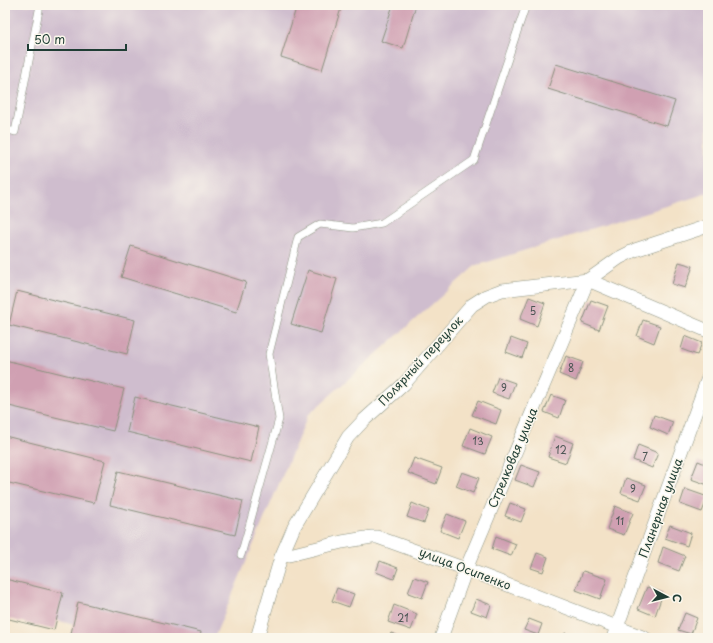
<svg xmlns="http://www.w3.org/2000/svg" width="713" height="643" viewBox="0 0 713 643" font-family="'Playpen Sans',sans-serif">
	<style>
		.industrial { fill: #cfbdce }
		.building { fill: #d0a0b2 }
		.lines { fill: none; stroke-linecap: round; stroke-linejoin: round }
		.lane-casing { stroke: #89907e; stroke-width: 8 }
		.street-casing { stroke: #89907e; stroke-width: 14 }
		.lane { stroke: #fff; stroke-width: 7 }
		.street { stroke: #fff; stroke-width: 13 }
		.labels { text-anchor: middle; stroke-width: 3; stroke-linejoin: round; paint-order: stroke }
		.number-label { font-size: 10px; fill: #4b5654 }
		.street-label { font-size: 12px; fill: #1f3d34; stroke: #fbf7ec }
	</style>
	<rect width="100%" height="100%" fill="#fbf7ec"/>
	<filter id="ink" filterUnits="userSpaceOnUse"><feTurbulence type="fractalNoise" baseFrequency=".025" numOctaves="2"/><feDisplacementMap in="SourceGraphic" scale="8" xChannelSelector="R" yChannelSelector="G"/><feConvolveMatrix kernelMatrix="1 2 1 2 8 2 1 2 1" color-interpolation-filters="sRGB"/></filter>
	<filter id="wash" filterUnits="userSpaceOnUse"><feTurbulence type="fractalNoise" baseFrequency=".012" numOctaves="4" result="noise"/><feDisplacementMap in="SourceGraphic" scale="16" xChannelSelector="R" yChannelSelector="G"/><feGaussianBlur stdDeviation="0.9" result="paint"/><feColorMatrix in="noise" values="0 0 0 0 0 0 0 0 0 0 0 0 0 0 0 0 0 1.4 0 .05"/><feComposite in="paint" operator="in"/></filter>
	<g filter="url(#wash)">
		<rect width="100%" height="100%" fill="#f3e2c7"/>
		<polygon class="industrial" points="5,5 708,5 708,193 475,266 308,415 214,638 122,638 5,606"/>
		<g id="blocks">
			<g class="building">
				<polygon points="297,5 342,5 322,70 281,57"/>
				<polygon points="393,5 416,5 403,48 381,41"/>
				<polygon points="556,64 675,101 667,126 548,89"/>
				<polygon points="131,246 246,282 236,312 121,277"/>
				<polygon points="679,262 693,266 685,288 672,284"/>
				<polygon points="308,270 337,279 321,333 291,324"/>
				<polygon points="17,291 135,320 127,354 9,325"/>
				<polygon points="529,297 545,303 537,326 520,319"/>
				<polygon points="591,300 608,306 599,330 582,323"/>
				<polygon points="643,320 660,326 654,343 637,336"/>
				<polygon points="685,336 702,343 697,355 681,349"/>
				<polygon points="511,338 527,344 522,358 506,352"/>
				<polygon points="566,356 583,362 576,381 559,374"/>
				<polygon points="5,360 124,389 113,431 5,405"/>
				<polygon points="498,377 515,383 509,399 492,393"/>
				<polygon points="551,395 565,400 559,418 544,412"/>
				<polygon points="135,397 259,427 251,462 127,432"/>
				<polygon points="478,401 501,410 496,424 472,415"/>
				<polygon points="654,415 673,422 668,435 650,427"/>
				<polygon points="470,428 492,437 485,454 463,446"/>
				<polygon points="5,436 105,461 94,503 5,482"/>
				<polygon points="555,436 573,443 566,463 548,457"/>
				<polygon points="638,445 658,453 652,468 633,460"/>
				<polygon points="414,458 442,468 436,484 408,473"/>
				<polygon points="698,461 708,465 708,485 691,479"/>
				<polygon points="521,465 540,472 534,487 515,480"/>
				<polygon points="118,471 243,501 235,535 110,505"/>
				<polygon points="462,472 479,478 473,493 456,486"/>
				<polygon points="626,478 646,485 640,500 621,493"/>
				<polygon points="685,489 708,497 702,512 680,504"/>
				<polygon points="412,503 429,510 424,523 407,517"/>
				<polygon points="510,503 526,509 521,522 505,516"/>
				<polygon points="615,506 633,513 624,535 607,529"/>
				<polygon points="447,514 465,521 458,538 440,531"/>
				<polygon points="670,525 691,533 687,546 665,538"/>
				<polygon points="496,536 516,544 511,556 492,549"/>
				<polygon points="663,547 685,556 679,571 658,563"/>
				<polygon points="537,553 548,557 543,572 531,568"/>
				<polygon points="380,561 398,568 394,579 376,572"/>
				<polygon points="583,571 607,579 600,599 576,590"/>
				<polygon points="414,577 428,582 422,598 408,593"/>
				<polygon points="5,579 63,593 54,630 5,618"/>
				<polygon points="647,587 663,593 655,616 638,609"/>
				<polygon points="337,588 354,594 349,607 332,601"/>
				<polygon points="476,599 491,605 487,617 471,611"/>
				<polygon points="78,602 201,632 200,638 70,638"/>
				<polygon points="394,605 417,614 411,630 388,622"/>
				<polygon points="685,613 697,618 691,634 678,630"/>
				<polygon points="529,619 542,624 538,635 524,630"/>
				<polygon points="391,633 404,638 389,638"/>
				<polygon points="565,633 579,638 563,638"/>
			</g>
		</g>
	</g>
	<g filter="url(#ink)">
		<use href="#blocks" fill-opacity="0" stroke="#89907e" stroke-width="1"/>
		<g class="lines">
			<defs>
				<g id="lane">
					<polyline points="5,129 15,132 40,5"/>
					<polyline points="241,555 279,419 269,354 298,237 320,224 353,228 382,223 474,160 526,5"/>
				</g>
				<g id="street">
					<polyline points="281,557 342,542 372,537 377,537 466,569 617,627 645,638"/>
					<polyline points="257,638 281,557 294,527 348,437 364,420 404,384 472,305 486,296 502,290 588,280 619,258 635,250 708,226"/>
					<polyline points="441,638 466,569 588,280 708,331"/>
					<polyline points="613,638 708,378"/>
				</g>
			</defs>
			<use href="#lane" class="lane-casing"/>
			<use href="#street" class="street-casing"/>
			<use href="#lane" class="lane"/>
			<use href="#street" class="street"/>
		</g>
	</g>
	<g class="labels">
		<g class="number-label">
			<text x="533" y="315">5</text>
			<text x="571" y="372">8</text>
			<text x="504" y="392">9</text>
			<text x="478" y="445">13</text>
			<text x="561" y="454">12</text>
			<text x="645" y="461">7</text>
			<text x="633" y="493">9</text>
			<text x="620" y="525">11</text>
			<text x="403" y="622">21</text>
		</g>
		<g class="street-label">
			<text transform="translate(421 361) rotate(-47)" y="4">Полярный переулок</text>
			<text transform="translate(513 458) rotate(-67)" y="4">Стрелковая улица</text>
			<text transform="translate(661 508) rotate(-70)" y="4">Планерная улица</text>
			<text transform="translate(465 569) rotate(21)" y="4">улица Осипенко</text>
		</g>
	</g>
	<rect width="713" height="643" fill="none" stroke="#fbf7ec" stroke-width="20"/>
	<g transform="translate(667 597) rotate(97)" stroke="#fbf7ec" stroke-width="3" paint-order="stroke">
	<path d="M0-3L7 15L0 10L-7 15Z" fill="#1f3d34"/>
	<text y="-6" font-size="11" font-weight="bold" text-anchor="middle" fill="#1f3d34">С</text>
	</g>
	<path d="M28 44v6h98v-6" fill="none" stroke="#1f3d34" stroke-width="2"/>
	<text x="34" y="44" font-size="12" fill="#1f3d34" stroke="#fbf7ec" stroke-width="3" paint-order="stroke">50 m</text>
</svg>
